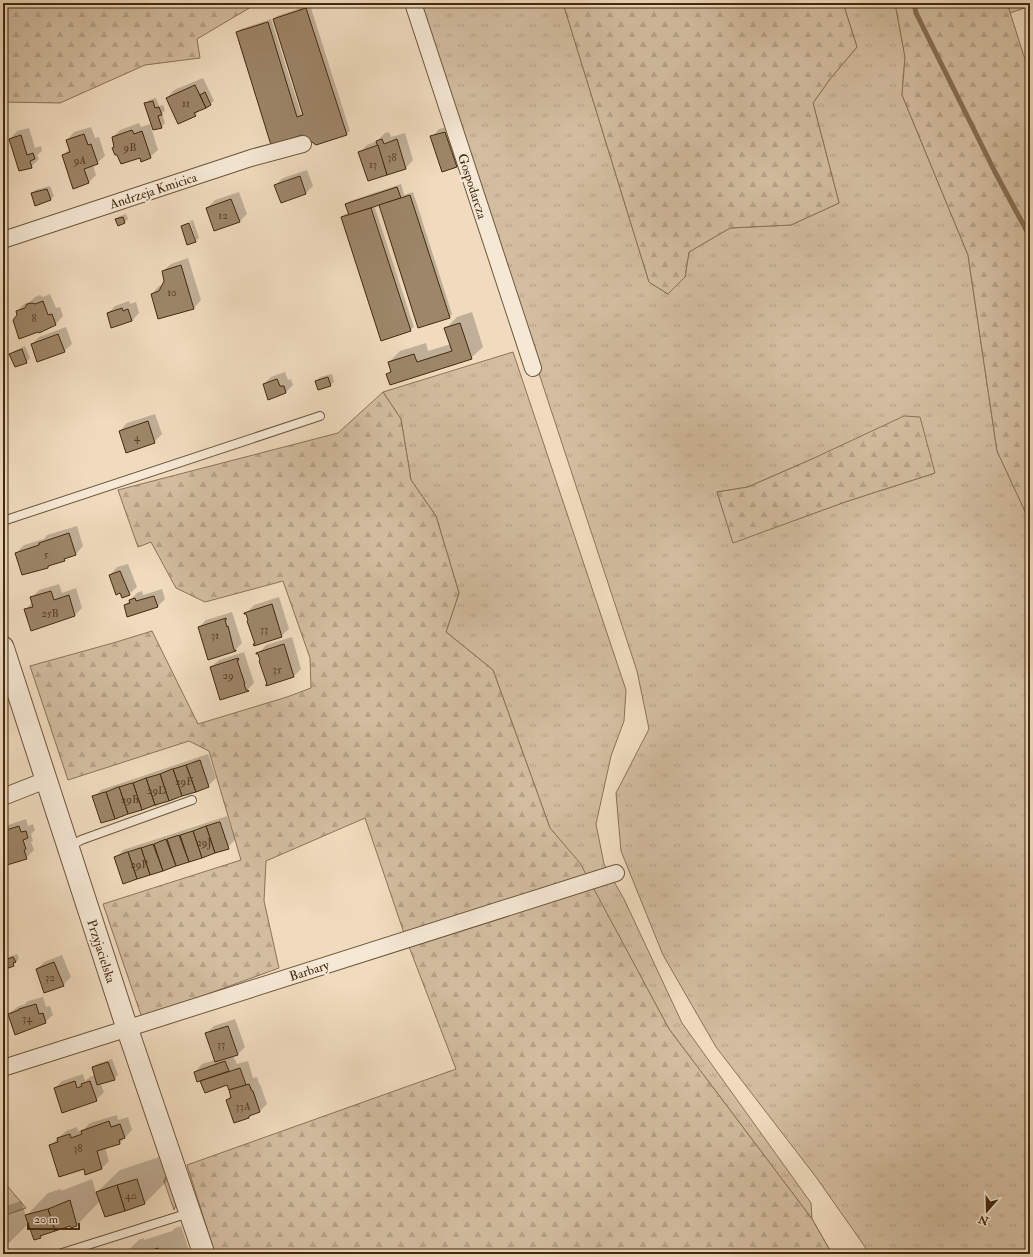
<svg xmlns="http://www.w3.org/2000/svg" width="1033" height="1257" viewBox="0 0 1033 1257" font-family="'IM FELL Double Pica',serif">
	<style>
		.grass { fill: url(#grass-tufts); stroke: #8b7356; fill-rule: evenodd }
		.forest { fill: url(#forest-firs); stroke: #8b7356 }
		.shadow { fill: #0003 }
		.lines { fill: none; stroke-linecap: round; stroke-linejoin: round }
		.stream { stroke: #876f53; stroke-width: 5 }
		.building { fill: #9d8669; stroke: #43290d }
		.service-casing { stroke: #6e5639; stroke-width: 10 }
		.minor-casing { stroke: #6e5639; stroke-width: 18 }
		.tertiary-casing { stroke: #6e5639; stroke-width: 23 }
		.service { stroke: #f5e8d5; stroke-width: 8 }
		.minor { stroke: #f5e8d5; stroke-width: 16 }
		.tertiary { stroke: #f5e8d5; stroke-width: 21 }
		.labels { text-anchor: middle; stroke-width: 4; stroke-linejoin: round; paint-order: stroke }
		.number-label { font-size: 11px; fill: #5a4024 }
		.street-label { font-size: 13px; fill: #43290d; stroke: #f5e8d5 }
	</style>
	<defs>
		<pattern id="grass-tufts" width="24" height="20" patternUnits="userSpaceOnUse"><rect width="24" height="20" fill="#d3bda0"/><path d="M3 7l-1-3M5 7V3M7 7l1-3M15 17l-1-3M17 17v-4M19 17l1-3" fill="none" stroke="#b6a289"/></pattern>
		<pattern id="forest-firs" width="22" height="20" patternUnits="userSpaceOnUse"><rect width="22" height="20" fill="#d3bda0"/><path d="M5 1l3.5 6h-7zM16 11l3.5 6h-7z" fill="#b6a289"/></pattern>
	</defs>
	<rect width="100%" height="100%" fill="#f0dbbe"/>
	<filter id="stains"><feTurbulence type="fractalNoise" baseFrequency=".005" numOctaves="4"/><feColorMatrix values="0 0 0 0 .2 0 0 0 0 .09 0 0 0 0 .02 0 0 0 .5 -.17"/></filter>
	<radialGradient id="worn" r=".72"><stop offset=".6" stop-color="#630" stop-opacity="0"/><stop offset="1" stop-color="#630" stop-opacity=".3"/></radialGradient>
	<g class="grass">
		<path d="M417 3H563L649 282 668 294 685 277 689 252 730 228 791 225 839 203 813 103 830 79 857 47 843 3H895L905 57 902 95 968 255 997 451 1030 522V1254H870L816 1177 716 1047 663 955 621 851 616 793 649 729 637 671ZM812 459 935 473 845 502 733 542 717 492 748 487Z"/>
		<polygon points="1007,3 1030,3 1030,6 1010,13"/>
		<polygon points="513,352 626,690 624,721 611,756 596,824 604,864 624,899 682,1023 811,1203 812,1219 832,1254 812,1219 669,1029 580,864 550,828 493,670 446,632 459,593 436,516 411,480 401,419 383,392"/>
		<polygon points="167,1175 176,1205 174,1210 164,1181"/>
		<polygon points="3,1181 26,1208 3,1216"/>
	</g>
	<g class="forest">
		<polygon points="3,3 250,3 251,7 197,39 200,58 145,65 60,103 3,102"/>
		<polygon points="563,3 843,3 857,47 830,79 813,103 839,203 791,225 730,228 689,252 685,277 668,294 649,282"/>
		<polygon points="895,3 1007,3 1030,75 1030,522 997,451 968,255 902,95 905,57"/>
		<polygon points="383,392 401,419 411,480 436,516 459,593 446,632 493,670 550,828 580,863 669,1029 812,1219 832,1254 215,1254 187,1165 456,1069 406,939 365,818 266,861 264,901 279,968 142,1018 103,904 241,860 209,751 189,741 68,780 30,666 113,643 152,631 198,724 287,697 311,688 310,658 283,581 205,602 176,588 151,542 138,547 118,490 338,433"/>
		<polygon points="904,416 920,417 935,473 845,502 733,543 717,492 748,487 812,459"/>
	</g>
	<g class="shadow">
		<polygon points="310,5 350,131 346,134 302,134 237,32 241,29 271,19 301,114 304,113 274,19 277,16"/>
		<polygon points="203,78 214,101 210,104 202,108 195,115 167,98 174,90"/>
		<polygon points="156,98 159,106 163,105 165,110 162,113 165,123 161,127 145,104 149,100"/>
		<polygon points="139,123 141,127 150,124 158,150 150,157 140,157 115,146 113,137 120,130"/>
		<polygon points="453,125 464,159 456,167 432,137 439,129"/>
		<polygon points="91,127 95,138 99,137 105,156 97,163 93,165 96,175 89,182 63,155 70,149 67,140 74,132"/>
		<polygon points="29,128 35,148 41,146 42,151 37,155 39,159 31,167 10,139 17,131"/>
		<polygon points="389,132 391,137 405,133 413,160 406,168 368,180 360,152 367,145 377,141 385,133"/>
		<polygon points="307,170 313,186 306,193 275,185 283,178"/>
		<polygon points="401,184 404,195 413,192 452,314 449,318 379,204 374,205 414,327 410,330 342,217 345,214 349,213 346,204 350,201"/>
		<polygon points="50,186 54,196 51,199 32,194 35,190"/>
		<polygon points="239,192 247,214 239,222 207,208 215,200"/>
		<polygon points="3,197 7,209 3,213"/>
		<polygon points="126,214 128,219 124,222 116,219 120,216"/>
		<polygon points="193,220 199,238 196,240 190,221"/>
		<polygon points="188,258 201,300 194,308 152,294 159,286 163,285 166,281 163,271 171,264"/>
		<polygon points="50,294 56,308 60,307 63,316 56,324 39,332 18,315 17,311 24,304 31,301 35,297 40,295 43,297"/>
		<polygon points="129,301 130,304 136,302 139,313 132,321 108,313 115,306"/>
		<polygon points="472,312 483,347 471,358 388,374 391,370 389,362 400,351 426,343 428,351 451,344 446,328 457,317"/>
		<polygon points="66,327 72,344 64,351 32,344 39,337"/>
		<polygon points="25,346 30,358 26,362 11,354 14,351"/>
		<polygon points="285,372 288,380 291,379 293,385 286,392 264,384 271,377"/>
		<polygon points="332,374 334,382 330,385 316,381 320,377"/>
		<polygon points="155,414 162,434 154,442 120,431 127,423"/>
		<polygon points="77,526 83,546 76,554 68,556 64,560 50,565 48,567 16,553 24,545 44,539 47,535"/>
		<polygon points="128,564 137,587 129,594 110,575 117,567"/>
		<polygon points="59,584 62,593 76,588 82,608 75,615 31,630 25,610 33,602 32,598 39,590"/>
		<polygon points="162,589 165,599 158,606 125,605 137,593 142,591 143,595"/>
		<polygon points="279,597 289,629 281,636 246,613 254,605"/>
		<polygon points="232,612 242,643 234,651 199,627 206,620"/>
		<polygon points="292,637 301,669 294,676 269,684 259,653 266,645"/>
		<polygon points="244,652 254,683 246,691 211,667 219,660"/>
		<polygon points="208,754 216,778 208,786 162,801 156,807 154,804 94,797 101,790"/>
		<polygon points="227,816 235,840 228,847 124,882 116,858 123,850"/>
		<polygon points="26,819 28,826 33,824 35,830 31,834 33,841 31,842 34,850 26,858 3,850 3,828 5,826"/>
		<polygon points="17,954 19,958 17,961 13,965 3,969 3,959"/>
		<polygon points="62,955 71,977 63,985 37,969 44,962"/>
		<polygon points="43,997 46,1007 50,1006 53,1015 45,1022 9,1014 17,1007 25,1004 28,1001"/>
		<polygon points="235,1019 245,1047 237,1055 233,1056 237,1064 248,1061 253,1078 257,1077 259,1084 260,1084 267,1104 260,1111 252,1114 249,1117 227,1100 231,1095 228,1084 205,1091 201,1080 195,1072 202,1064 215,1060 206,1034 214,1026"/>
		<polygon points="112,1059 118,1075 114,1079 100,1083 104,1092 96,1100 55,1088 62,1081 83,1074 85,1081 86,1080 90,1077 95,1075 93,1068 97,1064"/>
		<polygon points="117,1115 118,1120 128,1117 132,1130 120,1143 105,1148 109,1161 102,1168 85,1168 50,1146 66,1131 77,1127 78,1131 84,1129 90,1123"/>
		<polygon points="159,1157 167,1181 145,1203 100,1201 77,1225 72,1227 71,1225 44,1234 40,1237 29,1223 6,1246 3,1247 3,1207 21,1201 26,1216 48,1193 61,1189 61,1191 92,1179 96,1193 120,1170"/>
		<polygon points="181,1226 189,1250 185,1254 124,1254 139,1240 144,1238 144,1240 172,1231 175,1228"/>
		<polygon points="111,1249 113,1254 96,1254"/>
	</g>
	<g class="lines">
		<polyline class="stream" points="914,3 916,13 995,172 1030,237"/>
	</g>
	<g class="building">
		<polygon points="306,8 347,135 316,145 302,135 271,145 236,32 268,22 297,117 303,115 273,19"/>
		<polygon points="195,85 206,108 194,113 196,116 178,124 166,98"/>
		<polygon points="205,92 211,105 206,108 200,95"/>
		<polygon points="153,101 155,108 159,107 162,115 158,116 162,128 153,130 144,103"/>
		<polygon points="132,130 134,134 142,131 151,158 141,162 140,158 121,164 117,155 115,155 112,148 114,147 112,137"/>
		<polygon points="445,132 457,167 442,172 430,136"/>
		<polygon points="84,134 88,145 91,144 98,164 84,169 89,183 73,189 62,155 70,152 66,140"/>
		<polygon points="21,135 27,155 33,153 35,159 30,161 32,168 19,171 9,139"/>
		<polygon points="382,139 384,144 397,139 406,169 387,175 376,141"/>
		<polygon points="378,145 387,175 368,181 358,152"/>
		<polygon points="300,176 306,194 281,203 274,185"/>
		<polygon points="397,187 401,198 349,215 345,204"/>
		<polygon points="47,189 51,200 35,206 31,193"/>
		<polygon points="410,195 450,318 418,328 379,205"/>
		<polygon points="231,199 240,222 214,231 206,208"/>
		<polygon points="371,208 411,331 381,341 341,217"/>
		<polygon points="123,217 125,223 118,226 115,219"/>
		<polygon points="189,223 196,242 187,245 181,226"/>
		<polygon points="181,265 194,309 158,319 151,294 159,291 164,281 162,271"/>
		<polygon points="43,301 48,315 52,314 56,325 39,333 38,332 19,339 13,320 17,315 16,311 25,308 27,304 32,303 35,304"/>
		<polygon points="122,308 123,311 128,309 132,321 111,328 107,313"/>
		<polygon points="460,323 472,359 390,385 386,374 391,372 388,362 414,354 417,362 452,351 444,328"/>
		<polygon points="58,334 65,352 37,362 31,344"/>
		<polygon points="22,349 27,363 15,367 9,354"/>
		<polygon points="328,377 331,386 318,390 315,381"/>
		<polygon points="277,379 280,386 284,386 286,393 268,400 263,384"/>
		<polygon points="148,421 155,443 126,453 119,431"/>
		<polygon points="69,533 76,555 64,559 65,561 48,566 48,568 22,575 15,553 39,545 39,543"/>
		<polygon points="120,571 130,595 122,598 120,593 116,595 109,575"/>
		<polygon points="51,591 54,600 69,595 75,616 31,631 24,609 33,607 30,597"/>
		<polygon points="154,596 158,607 127,617 124,605 130,603 129,600 135,598 136,601"/>
		<polygon points="272,604 282,637 254,646 253,644 255,644 247,621 248,620 246,614 244,614 244,613"/>
		<polygon points="226,618 226,620 225,620 227,627 228,626 234,650 236,650 236,651 208,660 198,627"/>
		<polygon points="284,644 294,677 266,686 266,684 267,684 259,661 260,660 258,654 256,654 256,653"/>
		<polygon points="238,658 239,660 237,660 245,684 244,684 246,690 248,690 249,691 220,700 210,667"/>
		<polygon points="200,760 209,787 196,792 186,765"/>
		<polygon points="186,765 196,792 182,796 173,769"/>
		<polygon points="172,769 173,769 182,796 169,801 160,774"/>
		<polygon points="160,774 169,801 155,805 146,778"/>
		<polygon points="146,778 155,805 142,810 133,783"/>
		<polygon points="132,783 133,783 142,810 128,814 119,787"/>
		<polygon points="118,787 119,787 128,814 115,819 106,792"/>
		<polygon points="105,792 106,792 115,819 101,823 92,796"/>
		<polygon points="219,822 220,822 229,849 215,853 206,826"/>
		<polygon points="19,826 21,832 26,831 28,838 23,840 26,849 24,850 27,859 7,865 3,854 3,831"/>
		<polygon points="206,826 215,853 202,858 193,831"/>
		<polygon points="193,831 202,858 189,862 180,835"/>
		<polygon points="179,835 189,862 176,866 167,839"/>
		<polygon points="166,839 176,866 163,871 154,844"/>
		<polygon points="153,844 163,871 150,875 141,848"/>
		<polygon points="140,848 141,848 150,875 137,879 128,852"/>
		<polygon points="127,852 128,852 137,879 123,884 114,857"/>
		<polygon points="13,957 16,962 13,963 14,966 3,970 3,961"/>
		<polygon points="54,962 64,986 44,993 36,969"/>
		<polygon points="36,1004 39,1014 43,1013 46,1023 15,1035 8,1014 19,1010 19,1009"/>
		<polygon points="228,1026 238,1055 215,1062 205,1033"/>
		<polygon points="225,1061 229,1071 197,1082 194,1072"/>
		<polygon points="108,1062 115,1080 97,1085 92,1067"/>
		<polygon points="240,1068 246,1085 229,1090 227,1085 205,1093 200,1081"/>
		<polygon points="75,1081 77,1088 82,1086 81,1084 90,1081 97,1101 62,1113 54,1088"/>
		<polygon points="249,1084 252,1091 253,1091 260,1112 249,1116 249,1118 234,1123 226,1100 231,1098 229,1090"/>
		<polygon points="109,1121 111,1127 120,1124 125,1138 119,1140 120,1144 97,1151 102,1169 85,1175 84,1169 59,1177 49,1145 58,1142 57,1138 70,1134 71,1138 82,1134 81,1131"/>
		<polygon points="137,1179 145,1204 125,1211 117,1185"/>
		<polygon points="117,1185 125,1211 105,1217 96,1192"/>
		<polygon points="70,1200 77,1226 71,1228 70,1226 55,1231 48,1209"/>
		<polygon points="48,1209 55,1231 40,1236 41,1238 34,1240 25,1215"/>
		<polygon points="158,1248 160,1254 144,1254 153,1252 152,1250"/>
	</g>
	<g class="lines">
		<defs>
			<g id="service">
				<polyline points="3,521 320,416"/>
				<polyline points="69,847 81,840 192,800"/>
				<polyline points="59,1254 189,1213"/>
			</g>
			<g id="minor">
				<polyline points="413,3 533,368"/>
				<polyline points="3,240 251,158 303,144"/>
				<polyline points="3,797 46,780"/>
				<polyline points="3,1068 616,873"/>
			</g>
			<polyline id="tertiary" points="3,647 127,1028 204,1254"/>
		</defs>
		<use href="#service" class="service-casing"/>
		<use href="#minor" class="minor-casing"/>
		<use href="#tertiary" class="tertiary-casing"/>
		<use href="#service" class="service"/>
		<use href="#minor" class="minor"/>
		<use href="#tertiary" class="tertiary"/>
	</g>
	<g class="labels">
		<g class="number-label">
			<text x="186" y="107">11</text>
			<text x="130" y="151">9B</text>
			<text x="392" y="161">38</text>
			<text x="80" y="164">9A</text>
			<text x="373" y="168">13</text>
			<text x="223" y="219">12</text>
			<text x="172" y="296">10</text>
			<text x="34" y="322">8</text>
			<text x="137" y="441">4</text>
			<text x="46" y="558">5</text>
			<text x="50" y="617">25B</text>
			<text x="264" y="633">33</text>
			<text x="215" y="639">31</text>
			<text x="277" y="673">35</text>
			<text x="228" y="679">29</text>
			<text x="184" y="785">29F</text>
			<text x="157" y="794">29D</text>
			<text x="130" y="803">29B</text>
			<text x="204" y="846">29J</text>
			<text x="139" y="868">29P</text>
			<text x="50" y="981">32</text>
			<text x="27" y="1022">34</text>
			<text x="221" y="1048">33</text>
			<text x="243" y="1110">33A</text>
			<text x="78" y="1152">38</text>
			<text x="131" y="1199">40</text>
		</g>
		<g class="street-label">
			<text transform="translate(473 186) rotate(72)" y="5">Gospodarcza</text>
			<text transform="translate(153 190) rotate(-18)" y="5">Andrzeja Kmicica</text>
			<text transform="translate(102 951) rotate(72)" y="5">Przyjacielska</text>
			<text transform="translate(309 970) rotate(-18)" y="5">Barbary</text>
		</g>
	</g>
	<rect width="1033" height="1257" fill="none" stroke="#f0dbbe" stroke-width="16"/>
	<rect x="4" y="4" width="1025" height="1249" fill="none" stroke="#43290d" stroke-width="2"/>
	<rect x="8" y="8" width="1017" height="1241" fill="none" stroke="#43290d"/>
	<g transform="translate(987 1211) rotate(200)" stroke="#f5e8d5" stroke-width="3" paint-order="stroke">
	<path d="M0-3L7 15L0 10L-7 15Z" fill="#43290d"/>
	<text y="-6" font-size="11" font-weight="bold" text-anchor="middle" fill="#43290d">N</text>
	</g>
	<path d="M28 1223v6h51v-6" fill="none" stroke="#43290d" stroke-width="2"/>
	<text x="34" y="1223" font-size="12" fill="#43290d" stroke="#f5e8d5" stroke-width="3" paint-order="stroke">20 m</text>
	<rect width="100%" height="100%" filter="url(#stains)"/>
	<rect width="100%" height="100%" fill="url(#worn)"/>
</svg>
